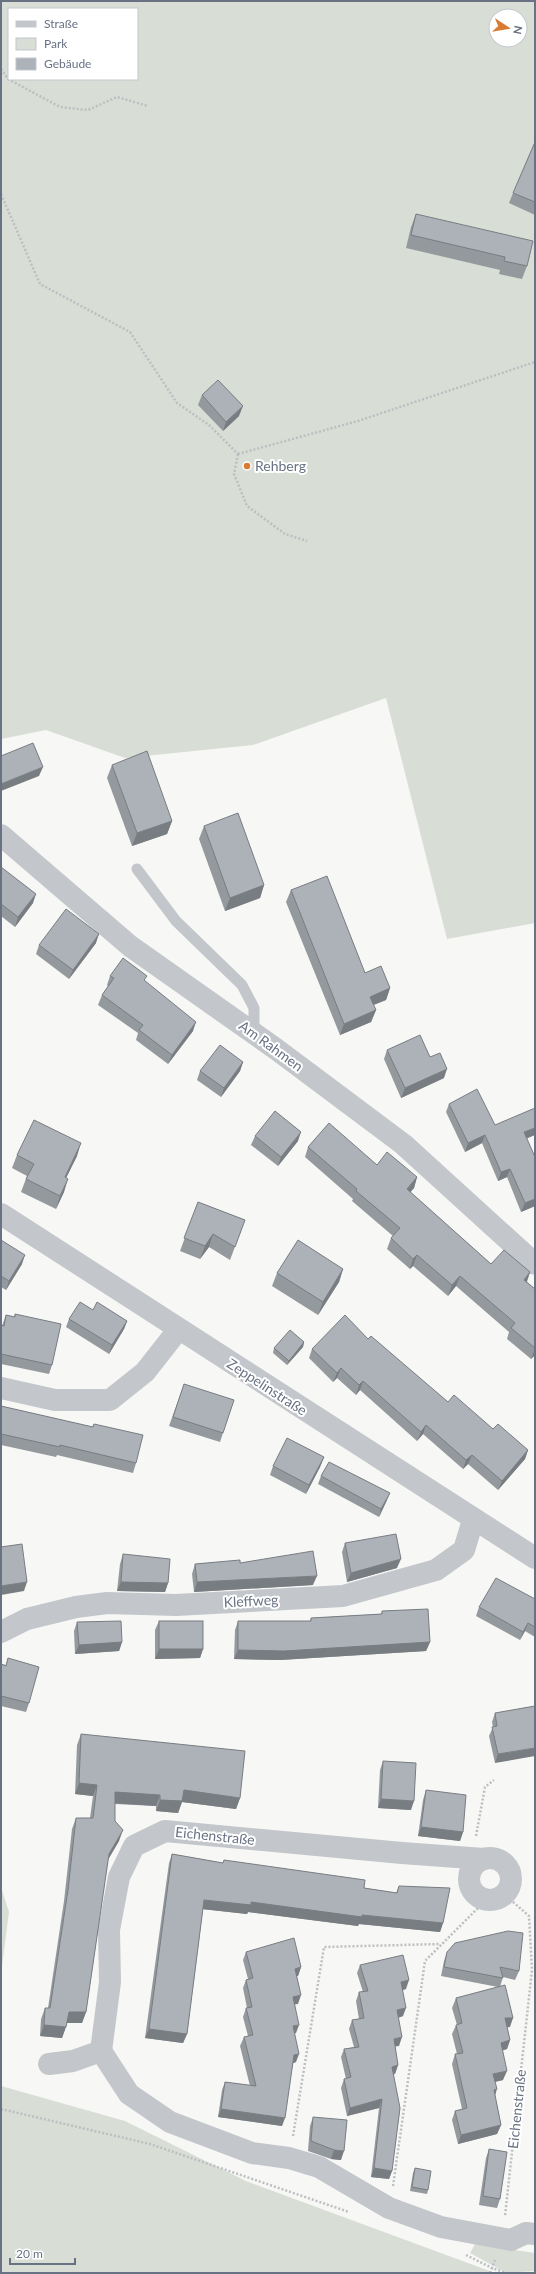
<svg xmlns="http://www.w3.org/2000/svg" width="536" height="2274" viewBox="0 0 536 2274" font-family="Lato,sans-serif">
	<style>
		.green { fill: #d8ded6; fill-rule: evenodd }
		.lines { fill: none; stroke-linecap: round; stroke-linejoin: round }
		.path { stroke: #bdbec1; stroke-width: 2.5; stroke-dasharray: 2 2; stroke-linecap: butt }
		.service { stroke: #c3c6ca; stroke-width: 11 }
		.minor { stroke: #c3c6ca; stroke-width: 22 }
		.wall { fill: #94999e }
		.shaded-wall { fill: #787d81 }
		.building { fill: #acb2b8; stroke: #787d81 }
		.poi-dot { fill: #d77b35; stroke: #fff; stroke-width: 1.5 }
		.labels { text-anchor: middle; stroke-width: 4; stroke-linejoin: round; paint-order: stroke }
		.poi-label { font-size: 14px; fill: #687283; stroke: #fff; text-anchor: start }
		.street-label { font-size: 14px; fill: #687283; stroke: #fff }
	</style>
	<rect width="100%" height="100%" fill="#f7f7f5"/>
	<g class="green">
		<path d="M1 1H535V923L447 939 386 698 253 745 125 758 46 730 1 739ZM9 9H137V79H9ZM496 16H520V40H496Z"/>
		<polygon points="1,1887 9,1912 1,1974"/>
		<polygon points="1,2086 125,2121 246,2181 495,2273 1,2273"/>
		<polygon points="475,2244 535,2253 535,2271 506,2273 470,2253"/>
	</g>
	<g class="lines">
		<g class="path">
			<polyline points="1,69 8,79 60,107 88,110 117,97 148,106"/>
			<polyline points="1,194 40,284 130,332 177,403 209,425 238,454"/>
			<polyline points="238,454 358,421 535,362"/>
			<polyline points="238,454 234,474 247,506 285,534 307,541"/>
			<polyline points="476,1836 485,1787 494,1780"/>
			<polyline points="504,1894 529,1916 532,1970 505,2216"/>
			<polyline points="1,2109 150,2144 349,2212"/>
			<polyline points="293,2136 324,1947 440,1944"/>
			<polyline points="393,2186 425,1961 486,1900"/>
			<polyline points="466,2255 492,2268 495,2260"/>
			<polyline points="490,2273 492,2268 506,2273"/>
		</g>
		<polyline class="service" points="137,869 176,921 242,985 254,1008 254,1034"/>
		<g class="minor">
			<polyline points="1,835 130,946 276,1049 403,1144 535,1264"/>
			<polyline points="1,1214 535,1558"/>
			<polyline points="1,1388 55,1400 110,1400 145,1372 178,1330"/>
			<polyline points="1,1632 27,1619 76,1607 107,1603 176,1605 343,1596 436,1570 464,1550 473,1520"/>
			<circle cx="490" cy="1879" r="21"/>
			<polyline points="101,2051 110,1982 109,1930 119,1877 134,1846 165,1831 402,1853 484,1859"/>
			<polyline points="49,2064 73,2061 101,2051 129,2094 170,2122 252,2153 289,2158 319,2167 389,2208 441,2227 511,2240 526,2233 535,2234"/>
		</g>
	</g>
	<g class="wall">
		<polygon points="535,142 535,215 509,203 513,193"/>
		<polygon points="416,214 527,266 522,279 499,274 500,270 406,248 411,227"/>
		<polygon points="202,395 239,416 223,431 198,405"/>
		<polygon points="112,765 172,821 167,834 132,846 107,778"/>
		<polygon points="204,826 264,885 260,898 225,911 199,839"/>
		<polygon points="1,867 33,903 15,927 1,916"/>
		<polygon points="291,890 365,973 390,988 386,1000 373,1005 376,1010 371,1022 340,1035 286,902"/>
		<polygon points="96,943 69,979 36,954 39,945"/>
		<polygon points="110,976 145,981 193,1031 168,1064 136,1040 138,1033 98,1005 102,995 108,986 107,985"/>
		<polygon points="387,1050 444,1078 401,1098 384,1059"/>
		<polygon points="243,1062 240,1071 221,1097 197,1080 200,1071"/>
		<polygon points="449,1104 495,1125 527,1139 535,1206 521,1212 507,1177 498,1181 482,1143 465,1152 446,1112"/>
		<polygon points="255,1136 298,1141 278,1166 251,1145"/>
		<polygon points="308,1147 377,1165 417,1177 414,1188 410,1192 491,1264 530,1272 527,1282 535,1289 535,1355 531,1359 507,1339 509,1332 456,1286 448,1296 413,1266 410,1269 387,1249 391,1238 393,1236 352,1201 353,1199 305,1157"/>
		<polygon points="17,1155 77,1156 66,1178 64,1192 56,1209 21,1192 27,1176 12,1168"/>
		<polygon points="198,1202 245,1220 230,1260 209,1247 200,1259 180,1251"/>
		<polygon points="1,1240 22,1264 6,1290 1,1287"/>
		<polygon points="343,1269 339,1282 318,1315 272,1286 277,1273"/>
		<polygon points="93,1310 127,1321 124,1329 109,1354 66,1327 69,1319"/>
		<polygon points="15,1314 52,1365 49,1374 1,1364 1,1325 2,1326 6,1315 14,1317"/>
		<polygon points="368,1339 448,1402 528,1450 525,1459 498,1490 468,1464 463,1469 423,1434 417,1441 360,1390 356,1395 337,1378 333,1382 309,1358 312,1349"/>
		<polygon points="304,1342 303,1347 287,1365 273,1353 274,1348"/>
		<polygon points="184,1384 223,1433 220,1442 169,1426"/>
		<polygon points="1,1406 92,1427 94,1424 136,1463 133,1473 57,1455 56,1457 1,1445"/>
		<polygon points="324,1457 320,1467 306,1494 270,1475 273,1466"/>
		<polygon points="321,1476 387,1500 379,1517 318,1484"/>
		<polygon points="345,1543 397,1568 347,1582 342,1552"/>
		<polygon points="123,1554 168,1583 165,1592 117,1591 120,1564"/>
		<polygon points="240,1563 313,1585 194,1592 192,1574 195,1564"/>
		<polygon points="535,1599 535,1637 525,1631 520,1640 476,1616 479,1607"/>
		<polygon points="382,1611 430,1642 426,1651 280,1660 234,1659 235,1630 238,1621 310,1621 311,1618 381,1614"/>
		<polygon points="159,1621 203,1649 200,1658 155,1659 155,1630"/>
		<polygon points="77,1622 122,1642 119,1651 75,1654 74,1631"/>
		<polygon points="8,1658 29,1703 26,1712 1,1706 1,1664 6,1665"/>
		<polygon points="535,1706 495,1763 489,1736 493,1727 492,1722 495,1713"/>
		<polygon points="81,1734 240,1798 236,1809 182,1802 178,1813 156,1811 156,1806 115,1804 115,1821 119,1841 108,1859 86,2012 82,2023 67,2023 62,2038 40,2036 41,2019 45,2008 48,2008 64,1901 72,1829 76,1818 90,1818 93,1796 75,1794 77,1745"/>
		<polygon points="383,1761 411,1810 378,1808 380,1770"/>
		<polygon points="426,1790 463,1832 460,1841 418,1836 423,1800"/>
		<polygon points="172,1854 223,1863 224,1860 364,1888 396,1893 399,1886 443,1923 440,1932 359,1924 358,1926 248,1912 247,1914 203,1909 187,2034 183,2043 145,2038 169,1863"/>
		<polygon points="246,1952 301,1967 298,1976 297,1976 298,2004 295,2004 296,2033 294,2033 296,2062 293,2063 282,2126 218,2117 222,2090 225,2082 250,2086 240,2046 244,2037 248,2036 243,2017 246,2008 247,2008 243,1988 246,1980 248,1979 243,1960"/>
		<polygon points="447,1952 519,1971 515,1980 503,1977 500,1987 510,2027 507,2027 510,2040 507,2049 502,2050 503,2080 495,2082 495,2096 501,2125 497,2134 458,2144 452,2120 455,2111 462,2109 452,2064 455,2054 457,2054 452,2034 456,2025 457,2025 452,2008 456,1998 498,1987 441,1976 444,1961"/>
		<polygon points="360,1965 406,1989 403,1990 403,2016 398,2018 399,2046 395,2046 398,2065 395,2074 393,2074 392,2171 389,2179 371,2177 379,2108 347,2116 341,2088 344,2079 346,2079 341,2057 344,2049 354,2047 349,2029 352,2020 359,2019 356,2001 359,1992 363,1992 357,1973"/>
		<polygon points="313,2117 341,2160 331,2159 308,2151 310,2126"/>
		<polygon points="489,2149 500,2199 497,2208 479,2205 486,2158"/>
		<polygon points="415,2168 428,2190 427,2194 410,2191 413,2173"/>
	</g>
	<g class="shaded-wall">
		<polygon points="243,406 239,416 223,431 226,422"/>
		<polygon points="43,767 39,776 1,791 1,784"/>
		<polygon points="172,821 167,834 132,846 137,833"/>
		<polygon points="264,885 260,898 225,911 230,898"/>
		<polygon points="36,894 33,903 15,927 18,917"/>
		<polygon points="99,934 96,943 69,979 73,970"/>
		<polygon points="390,988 386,1000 366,1008 370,997"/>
		<polygon points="376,1010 371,1022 340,1035 344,1024"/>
		<polygon points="196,1022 193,1031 168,1064 172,1055"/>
		<polygon points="243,1062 240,1071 221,1097 224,1088"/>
		<polygon points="447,1069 444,1078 401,1098 405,1088"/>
		<polygon points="535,1128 535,1135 521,1141 524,1132"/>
		<polygon points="301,1132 298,1141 278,1166 281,1157"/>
		<polygon points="485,1135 482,1143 465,1152 468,1143"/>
		<polygon points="81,1143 77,1156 60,1190 65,1177"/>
		<polygon points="510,1169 507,1177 498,1181 501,1172"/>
		<polygon points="417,1177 414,1188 404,1200 407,1189"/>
		<polygon points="68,1179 64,1192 56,1209 60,1196"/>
		<polygon points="535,1199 535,1206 521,1212 525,1203"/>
		<polygon points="213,1234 209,1247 200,1259 205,1246"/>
		<polygon points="25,1255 22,1264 6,1290 9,1281"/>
		<polygon points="417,1255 413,1266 410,1269 413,1259"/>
		<polygon points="343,1269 339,1282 318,1315 323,1302"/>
		<polygon points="530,1272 526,1283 524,1280"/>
		<polygon points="460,1276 456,1286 448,1296 452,1285"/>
		<polygon points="127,1321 124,1329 109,1354 112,1345"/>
		<polygon points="304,1342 303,1347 287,1365 289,1361"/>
		<polygon points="535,1349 535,1355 531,1359"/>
		<polygon points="341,1368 337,1378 333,1382 337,1373"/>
		<polygon points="363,1381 360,1390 356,1395 359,1385"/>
		<polygon points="426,1425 423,1434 417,1441 421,1432"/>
		<polygon points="528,1450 525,1459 498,1490 502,1481"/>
		<polygon points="472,1455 468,1464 463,1469 466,1460"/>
		<polygon points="324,1457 320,1467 306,1494 309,1485"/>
		<polygon points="390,1493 387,1500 379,1517 381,1509"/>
		<polygon points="401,1559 397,1568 347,1582 351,1573"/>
		<polygon points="317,1576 313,1585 194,1592 197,1582"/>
		<polygon points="27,1582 24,1591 1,1595 1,1586"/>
		<polygon points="121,1582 168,1583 165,1592 117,1591"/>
		<polygon points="528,1623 525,1631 520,1640 523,1632"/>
		<polygon points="122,1642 119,1651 75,1654 79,1645"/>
		<polygon points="430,1642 426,1651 280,1660 234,1659 238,1650"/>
		<polygon points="159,1649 203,1649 200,1658 155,1659"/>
		<polygon points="535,1748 535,1756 495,1763 498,1754"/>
		<polygon points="79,1783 97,1785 93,1796 75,1794"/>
		<polygon points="184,1790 240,1798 236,1809 182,1802 178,1813 156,1811 160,1800"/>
		<polygon points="115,1792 160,1795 156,1806 111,1803"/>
		<polygon points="381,1799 414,1801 411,1810 378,1808"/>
		<polygon points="421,1827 463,1832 460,1841 418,1836"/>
		<polygon points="123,1830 119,1841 105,1865 109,1854"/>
		<polygon points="204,1900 251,1902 362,1915 443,1923 440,1932 359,1924 358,1926 248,1912 247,1914 201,1909"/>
		<polygon points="301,1967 298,1976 292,1977 295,1969"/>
		<polygon points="409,1980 406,1989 398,1991 401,1982"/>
		<polygon points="301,1995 298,2004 290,2005 293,1997"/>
		<polygon points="406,2008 403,2016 394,2019 397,2010"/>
		<polygon points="69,2012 86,2012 82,2023 65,2023"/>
		<polygon points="505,2018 513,2018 510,2027 502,2028"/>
		<polygon points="44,2025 66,2027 62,2038 40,2036"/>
		<polygon points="299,2025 296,2033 290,2035 293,2026"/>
		<polygon points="149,2029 187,2034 183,2043 145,2038"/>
		<polygon points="402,2037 399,2046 390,2047 394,2039"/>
		<polygon points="510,2040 507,2049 498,2052 501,2043"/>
		<polygon points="299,2054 296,2062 291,2064 294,2055"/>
		<polygon points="398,2065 395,2074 389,2075 392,2067"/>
		<polygon points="507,2071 503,2080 490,2083 493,2074"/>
		<polygon points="497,2089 494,2099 494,2090"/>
		<polygon points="382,2099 379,2108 347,2116 350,2108"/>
		<polygon points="221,2109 285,2118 282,2126 218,2117"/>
		<polygon points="501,2125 497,2134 458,2144 461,2135"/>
		<polygon points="334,2150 344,2151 341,2160 331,2159"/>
		<polygon points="374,2168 392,2171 389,2179 371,2177"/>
	</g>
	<g class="building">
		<polygon points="535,142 535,202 513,193"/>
		<polygon points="416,214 533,241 527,266 504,261 505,257 411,235"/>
		<polygon points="218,380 243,406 226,422 202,395"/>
		<polygon points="33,743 43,767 1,784 1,756"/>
		<polygon points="147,751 172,821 137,833 112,765"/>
		<polygon points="238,813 264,885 230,898 204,826"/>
		<polygon points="1,867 36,894 18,917 1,904"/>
		<polygon points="327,876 365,973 381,966 390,988 370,997 376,1010 344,1024 291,890"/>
		<polygon points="66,909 99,934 73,970 39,945"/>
		<polygon points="123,958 147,976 144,980 196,1022 172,1055 139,1030 143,1025 102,995 114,978 110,976"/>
		<polygon points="420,1035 430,1057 440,1053 447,1069 405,1088 387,1050"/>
		<polygon points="220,1045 243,1062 224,1088 200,1071"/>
		<polygon points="477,1089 495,1125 535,1108 535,1128 524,1132 535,1157 535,1199 525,1203 510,1169 501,1172 485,1135 468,1143 449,1104"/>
		<polygon points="275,1111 301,1132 281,1157 255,1136"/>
		<polygon points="34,1120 81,1143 65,1177 68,1179 60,1196 26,1179 34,1164 17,1155"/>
		<polygon points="329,1123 377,1165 387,1152 417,1177 407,1189 491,1264 504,1250 530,1272 524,1280 535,1289 535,1348 511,1328 515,1323 460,1276 452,1285 417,1255 413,1259 391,1238 400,1228 356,1191 357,1189 308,1147"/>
		<polygon points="198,1202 245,1220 235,1247 213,1234 205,1246 184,1238"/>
		<polygon points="1,1240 25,1255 9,1281 1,1276"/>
		<polygon points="298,1240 343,1269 323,1302 277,1273"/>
		<polygon points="80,1302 93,1310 97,1302 127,1321 112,1345 69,1319"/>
		<polygon points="15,1314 61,1324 52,1365 1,1354 1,1325 4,1326 6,1315 15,1317"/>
		<polygon points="345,1315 368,1339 371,1336 448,1402 454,1395 493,1429 498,1424 528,1450 502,1481 472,1455 466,1460 426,1425 421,1432 363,1381 359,1385 341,1368 337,1373 312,1349"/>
		<polygon points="290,1330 304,1342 289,1361 274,1348"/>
		<polygon points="184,1384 234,1400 223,1433 173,1417"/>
		<polygon points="1,1406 93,1427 94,1424 143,1435 136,1463 60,1445 60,1447 1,1434"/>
		<polygon points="287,1438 324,1457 309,1485 273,1466"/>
		<polygon points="329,1462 390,1493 381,1509 321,1476"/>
		<polygon points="396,1534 401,1559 351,1573 345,1543"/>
		<polygon points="22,1544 27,1582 1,1586 1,1547"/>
		<polygon points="313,1551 317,1576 197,1582 195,1564 240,1560 240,1563"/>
		<polygon points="123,1554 170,1559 168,1583 121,1582"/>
		<polygon points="496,1578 535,1599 535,1627 528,1623 523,1632 479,1607"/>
		<polygon points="428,1609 430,1642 284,1651 238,1650 238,1621 311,1621 311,1618 382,1614 382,1611"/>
		<polygon points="121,1621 122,1642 79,1645 77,1622"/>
		<rect x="159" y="1621" width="44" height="28"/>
		<polygon points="8,1658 39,1667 29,1703 1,1696 1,1664 6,1666"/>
		<polygon points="535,1706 535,1748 498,1754 492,1727 497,1726 495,1713"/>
		<polygon points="81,1734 245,1751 240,1798 184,1790 182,1801 160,1800 160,1795 115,1792 115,1821 123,1830 109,1854 86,2012 69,2012 66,2027 44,2025 45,2008 50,2008 68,1890 76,1818 93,1818 97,1785 79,1783"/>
		<polygon points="383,1761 416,1763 414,1801 381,1799"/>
		<polygon points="426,1790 466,1795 463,1832 421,1827"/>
		<polygon points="172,1854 223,1863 224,1860 365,1880 364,1888 397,1893 399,1886 450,1888 443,1923 362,1915 362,1917 251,1902 251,1905 204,1900 187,2034 149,2029"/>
		<polygon points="508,1931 523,1933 519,1971 500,1967 503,1978 444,1967 447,1952 455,1943"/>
		<polygon points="294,1938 301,1967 295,1969 301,1995 293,1997 299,2025 293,2026 299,2054 294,2055 285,2118 221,2109 225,2082 256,2086 244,2037 253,2035 246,2008 252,2007 246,1980 253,1978 246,1952"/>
		<polygon points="403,1955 409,1980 401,1982 406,2008 397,2010 402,2037 394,2039 398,2065 392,2067 400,2108 392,2171 374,2168 382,2099 350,2108 344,2079 351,2077 344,2049 359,2047 352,2020 364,2018 359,1992 368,1991 360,1965"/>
		<polygon points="505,1985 513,2018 505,2018 510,2040 501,2043 507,2071 493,2074 497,2089 494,2090 501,2125 461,2135 455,2111 467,2108 455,2054 463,2053 456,2025 462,2023 456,1998"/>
		<polygon points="313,2117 347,2120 344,2151 334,2150 311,2141"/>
		<polygon points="489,2149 507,2152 500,2199 483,2196"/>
		<polygon points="415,2168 431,2171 428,2190 412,2187"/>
	</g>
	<circle class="poi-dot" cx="247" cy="466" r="4"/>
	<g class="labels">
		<g class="poi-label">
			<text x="255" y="471">Rehberg</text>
		</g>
		<g class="street-label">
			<text transform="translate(271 1046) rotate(36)" y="5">Am Rahmen</text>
			<text transform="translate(267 1387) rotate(33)" y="5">Zeppelinstraße</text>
			<text transform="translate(251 1601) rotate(-3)" y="5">Kleffweg</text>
			<text transform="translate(215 1836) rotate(6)" y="5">Eichenstraße</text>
			<text transform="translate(517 2109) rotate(-84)" y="5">Eichenstraße</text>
		</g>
	</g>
	<rect width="536" height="2274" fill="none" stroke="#687283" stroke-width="4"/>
	<rect x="8" y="8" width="130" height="72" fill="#ffffff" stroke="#c3c7cd"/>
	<rect x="16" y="21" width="20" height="6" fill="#c3c6ca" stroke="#c3c7cd"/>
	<text x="44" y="28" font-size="12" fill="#687283">Straße</text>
	<rect x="16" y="38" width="20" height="12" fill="#d8ded6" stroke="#c3c7cd"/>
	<text x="44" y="48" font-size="12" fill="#687283">Park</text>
	<rect x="16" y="58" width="20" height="12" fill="#acb2b8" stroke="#c3c7cd"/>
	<text x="44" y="68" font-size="12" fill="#687283">Gebäude</text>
	<g transform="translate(508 28) rotate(102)"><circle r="19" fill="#ffffff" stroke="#c3c7cd"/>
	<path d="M0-3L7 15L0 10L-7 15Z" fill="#d77b35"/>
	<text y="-6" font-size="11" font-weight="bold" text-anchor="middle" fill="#687283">N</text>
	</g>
	<path d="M10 2258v6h65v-6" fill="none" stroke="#687283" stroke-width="2"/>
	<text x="16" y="2258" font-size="12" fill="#687283" stroke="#ffffff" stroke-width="3" paint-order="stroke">20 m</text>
</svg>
